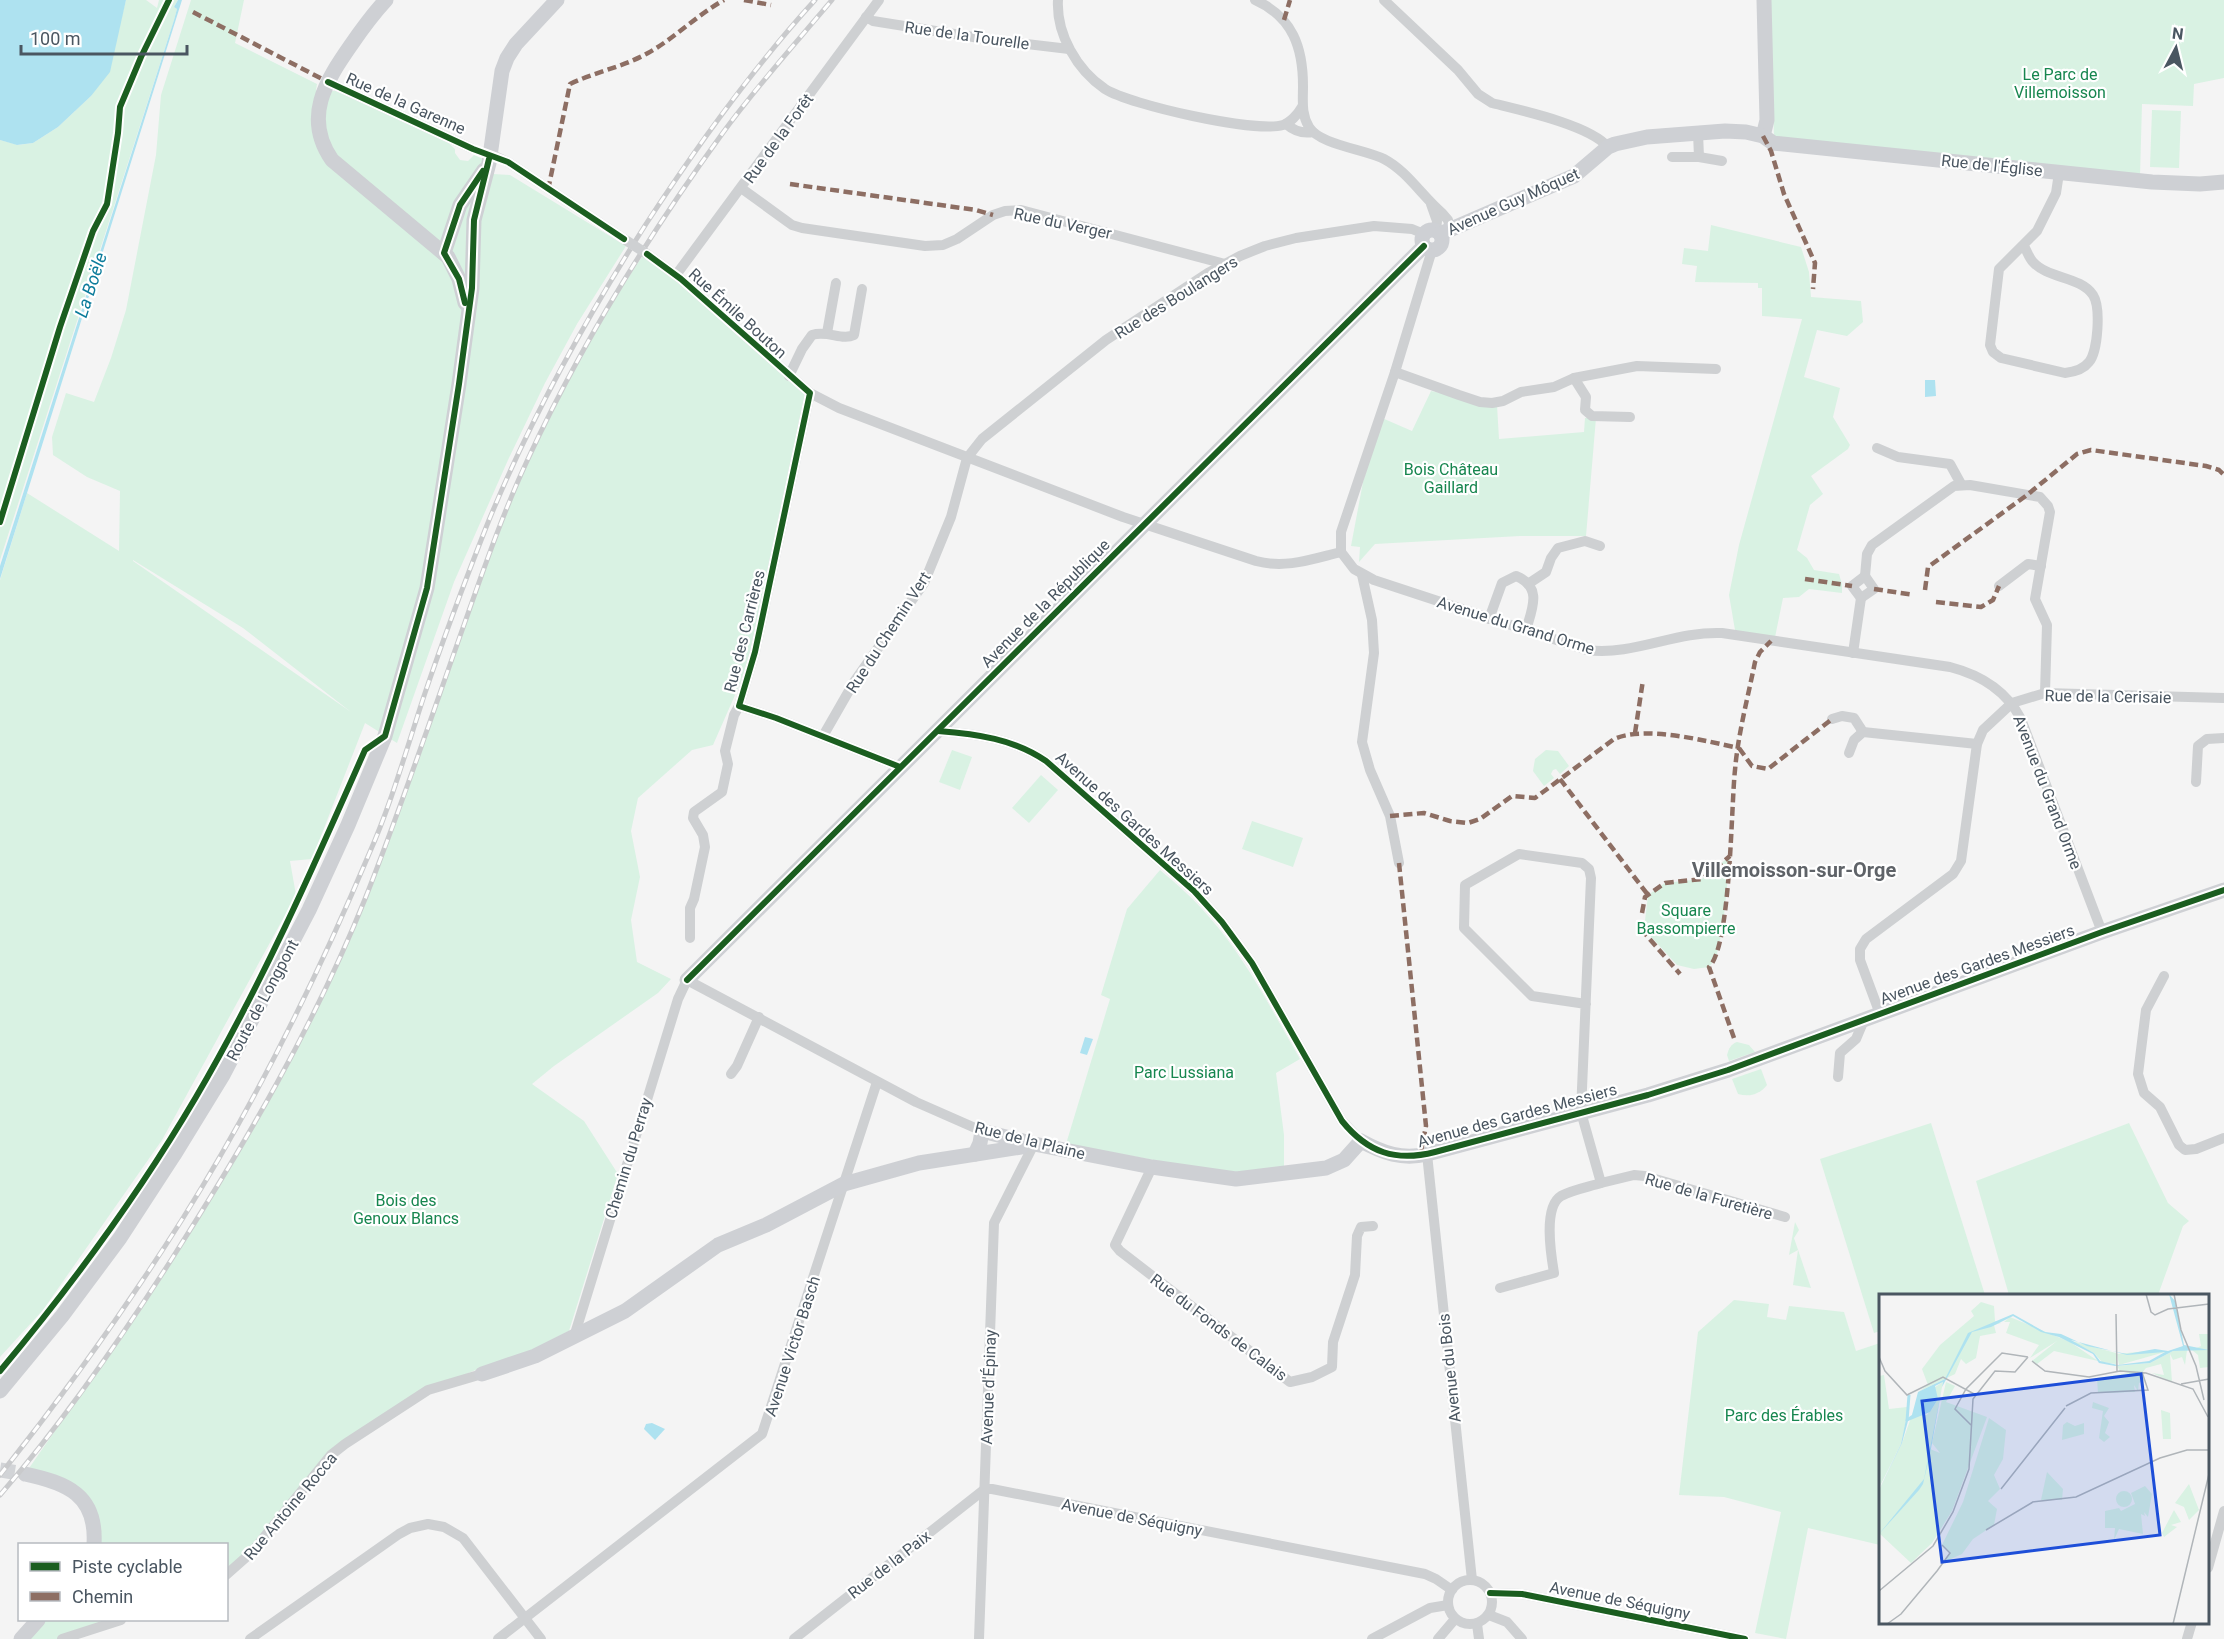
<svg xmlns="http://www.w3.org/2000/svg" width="2224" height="1639" viewBox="0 0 2224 1639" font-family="Roboto,sans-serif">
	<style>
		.green { fill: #d9f2e3; fill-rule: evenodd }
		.water { fill: #aee2f0 }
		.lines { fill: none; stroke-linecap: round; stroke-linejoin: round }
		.secondary-tunnel { stroke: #d2d4d7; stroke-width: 15; stroke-dasharray: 15 8; stroke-linecap: butt }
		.street { stroke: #ced0d2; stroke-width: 10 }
		.secondary { stroke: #ced0d4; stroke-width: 15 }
		.rail-casing { stroke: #c9cacc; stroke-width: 5 }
		.rail { stroke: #fff; stroke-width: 3; stroke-dasharray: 9; stroke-linecap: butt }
		.street-bridge { stroke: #ced0d2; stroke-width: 10 }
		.quiet { stroke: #8d6e63; stroke-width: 4.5; stroke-dasharray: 9 4.5; stroke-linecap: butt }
		.cycleway-casing { stroke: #fff; stroke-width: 10 }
		.cycleway { stroke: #1b5e20; stroke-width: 6 }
		.labels { text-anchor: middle; stroke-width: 4.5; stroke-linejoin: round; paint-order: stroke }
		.street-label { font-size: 16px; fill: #4a5661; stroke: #fff }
		.park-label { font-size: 16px; fill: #17864f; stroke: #fff }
		.water-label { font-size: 18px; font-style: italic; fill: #0c7c9b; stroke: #fff }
		.quarter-label { font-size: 20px; font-weight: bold; fill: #5f6368; stroke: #fff }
		.inset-river { fill: none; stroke: #aee2f0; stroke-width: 3 }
		.inset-road { fill: none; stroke: #b0b5b9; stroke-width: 1.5 }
		.view { fill: #1d4ed8; fill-opacity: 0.15; stroke: #1d4ed8; stroke-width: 3 }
		.inset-edge { fill: none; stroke: #4a5661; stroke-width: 3 }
	</style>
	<rect width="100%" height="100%" fill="#f4f4f4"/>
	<g class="green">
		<polygon points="126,0 146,0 157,8 159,0 178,0 174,7 177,9 174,20 0,560 0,140 18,145 33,143 58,127 91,96 117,35"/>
		<path d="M191 0H244L235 43 317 84 316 90 327 96 331 91H336L441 136 455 149V153L460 160 468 161 474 155 483 159 493 174 510 175 626 246 577 324 545 383 508 460 454 582 397 743 365 723 312 859 290 861 296 895 162 1140 43 1310 0 1357V580L27 493 119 551 120 491 87 477 53 455 52 437 66 393 94 402 111 358 126 310 156 155 161 95ZM133 560 243 628 351 712 133 561Z"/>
		<polygon points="1770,0 2224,0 2224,78 2194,84 2193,106 2142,104 2140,176 1774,137"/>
		<polygon points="2152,110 2181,111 2179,168 2150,167"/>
		<polygon points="1711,225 1801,247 1809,272 1811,297 1861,301 1863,322 1847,336 1817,330 1804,377 1840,388 1833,417 1850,445 1848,449 1811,476 1823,494 1810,505 1797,550 1807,558 1814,570 1839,574 1842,584 1842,593 1809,589 1799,597 1783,598 1774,642 1736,636 1729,595 1739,545 1802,319 1762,316 1762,288 1758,288 1758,283 1695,282 1697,266 1682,264 1684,248 1708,251"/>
		<path d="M647 254 810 393 752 649 739 686 713 745 692 750 638 798 631 831 640 877 631 920 637 962 671 979 658 993 554 1066 532 1084 584 1121 618 1174 569 1331 530 1351 478 1369 428 1390 345 1444 227 1575 226 1544H94L86 1505 25 1474C90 1380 158 1286 217 1188 272 1098 321 1002 362 905 414 782 449 653 498 529 537 433 586 341 643 255Z"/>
		<polygon points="1431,391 1497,405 1499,439 1584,432 1585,418 1596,418 1586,536 1520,536 1375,544 1359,562 1360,547 1351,546 1363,482 1382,418 1412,431"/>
		<polygon points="952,750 972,757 960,790 939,782"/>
		<polygon points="1546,750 1558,751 1569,766 1560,774 1556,769 1553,770 1551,774 1554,778 1544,786 1533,771 1535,759"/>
		<polygon points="1041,775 1058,790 1029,823 1012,808"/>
		<polygon points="1252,821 1303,838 1293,867 1242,849"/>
		<polygon points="1730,856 1723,926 1716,958 1709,967 1694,969 1677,965 1644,929 1648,895 1665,883 1702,879"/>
		<path d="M1160 870C1178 885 1195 900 1210 918 1247 960 1272 1011 1300 1059L1276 1073 1284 1135V1167L1237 1172 1198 1168 1066 1144 1110 999 1101 995 1127 909Z"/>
		<path d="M1737 1042 1749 1045 1755 1052 1729 1061 1727 1055C1729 1048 1731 1044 1737 1042Z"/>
		<path d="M1761 1069 1767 1085C1759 1095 1749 1097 1738 1094L1732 1079Z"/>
		<polygon points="1931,1123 1985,1295 1880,1296 1880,1331 1874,1333 1820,1159"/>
		<polygon points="2129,1123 2168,1203 2189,1221 2183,1226 2158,1295 2009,1295 1976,1181"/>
		<polygon points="1795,1222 1799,1230 1794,1238 1811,1288 1793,1285 1798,1250 1789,1255"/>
		<polygon points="1734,1300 1769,1304 1767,1317 1786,1320 1789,1306 1844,1312 1856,1351 1880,1343 1880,1545 1808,1528 1786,1639 1755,1633 1781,1512 1724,1497 1679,1495 1698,1332"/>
		<polygon points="38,1620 121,1620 62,1639 21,1639"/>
	</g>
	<g class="water">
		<polygon points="0,0 126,0 110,72 91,96 58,127 33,143 17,145 0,140"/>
		<polygon points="178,0 182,0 0,579 0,566 174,20 177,9 174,7"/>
		<polygon points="1925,380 1935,380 1936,396 1925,397"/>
		<polygon points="1085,1037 1093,1039 1087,1055 1080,1053"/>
		<polygon points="652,1423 665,1429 655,1440 644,1429 646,1424"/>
	</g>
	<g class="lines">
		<polyline class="secondary-tunnel" points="0,1470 25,1474"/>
		<g class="street">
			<path d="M1058 0C1056 34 1077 70 1105 89 1130 105 1255 133 1283 125 1290 123 1298 114 1302 107"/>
			<path d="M1255 0C1293 17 1303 48 1303 86 1303 101 1301 114 1309 127 1320 145 1364 149 1384 159 1407 171 1422 196 1442 213L1448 220 1450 229"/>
			<path d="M1384 0 1458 70 1478 94 1492 103C1520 110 1590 125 1608 147"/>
			<polyline points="866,17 873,21 992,40 1069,49"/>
			<polyline points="328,82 473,149"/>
			<path d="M1286 124C1294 131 1302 134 1313 132"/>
			<polyline points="1698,133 1699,157"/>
			<polyline points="490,154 508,162 624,239"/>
			<polyline points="1672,157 1699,157 1722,161"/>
			<polyline points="741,188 792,225 802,228 925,246 943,245 957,239 993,215 1005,211 1021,210 1225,264"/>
			<polyline points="1431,204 1437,221 1436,231"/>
			<path d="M2024 246C2027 251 2029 258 2033 262 2048 279 2080 276 2093 295 2101 307 2098 352 2089 362 2083 370 2074 372 2065 373L2001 358 1993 352 1990 345 1999 269 2037 231 2056 193 2059 173"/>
			<path d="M1432 250 1395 372 1341 532V552L1354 569 1374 580 1587 650C1634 656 1675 631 1722 633L1950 667C1981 675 2006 690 2021 719L2102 932"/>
			<path d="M647 254 681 279 810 393 839 408 1123 517 1256 561C1286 569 1312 559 1341 552"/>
			<polyline points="676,275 879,0"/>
			<polyline points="827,333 836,283"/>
			<polyline points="1395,372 1459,395 1480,402 1492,403 1503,401 1521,392 1554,387 1574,378 1637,366 1716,369"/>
			<path d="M789 376 802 349 812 335C828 330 842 341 854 335L862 289"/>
			<polyline points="1574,378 1586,397 1585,410 1592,416 1630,417"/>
			<polyline points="1877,448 1898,457 1950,464 1961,484"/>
			<polyline points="1362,575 1372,620 1374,653 1362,742 1370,770 1390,816 1399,863"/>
			<polyline points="1865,576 1867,554 1872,545 1954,486 1970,485 2040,497 2048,506 2050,512 2035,599 2047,625 2045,693"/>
			<polygon points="1865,576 1874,589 1861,598 1852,586"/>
			<polyline points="1528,584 1546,572 1551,558 1558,548 1585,541 1600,546"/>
			<polyline points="1999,586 2028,564 2041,566"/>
			<path d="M1489 619 1502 583 1516 576C1543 587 1532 609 1526 630"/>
			<polyline points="1853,653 1861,598"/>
			<polyline points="739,706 776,718 900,767"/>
			<polyline points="1832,719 1842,716 1854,718 1863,732"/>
			<path d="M938 731C977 734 1014 739 1046 761L1194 891 1222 922 1252 963 1342 1121 1361 1141"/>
			<polyline points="823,736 854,682 924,583 951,517 967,458 982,439 1106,340 1208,273 1240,256 1265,246 1296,238 1374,226 1412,229 1424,234"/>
			<polyline points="1849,753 1854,740 1863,732 1977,744"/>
			<polyline points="2196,782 2198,746 2207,739 2224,738"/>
			<polyline points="690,938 690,908 694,899 705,847 703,835 693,818 694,812 722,792 728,764 725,751 734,715 739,706 755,652 810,393"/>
			<polyline points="2164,976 2146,1010 2138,1074 2144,1093 2160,1107 2179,1145 2185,1150 2196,1149 2224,1138"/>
			<polyline points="1586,1004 1532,996 1464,928 1465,885 1519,854 1582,863 1589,869 1591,878 1581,1112 1601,1183 1634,1175 1645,1176 1785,1217"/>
			<polyline points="1880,1014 1860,960 1860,949 1866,939 1953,874 1961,861 1977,744 1983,730 2012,703 2045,693 2224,698"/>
			<polyline points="731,1074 737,1066 759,1017"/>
			<polyline points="1838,1077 1840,1053 1856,1039 1864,1020"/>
			<polyline points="1427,1154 1472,1580"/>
			<polyline points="1152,1167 1115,1245 1120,1251 1290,1382 1312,1377 1332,1367 1333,1342 1355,1275 1357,1236 1361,1227 1373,1226"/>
			<path d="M1500 1288 1554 1273C1551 1255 1543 1207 1561 1196 1572 1190 1588 1187 1601 1183"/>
			<polyline points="574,1337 678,999 687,980 916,1102 982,1131"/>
			<polyline points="2208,1568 2224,1511"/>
			<polyline points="226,1575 252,1552 331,1455 345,1444 428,1390 482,1374"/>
			<circle cx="1470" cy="1602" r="22"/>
			<polyline points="1490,1593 1522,1594 1745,1639"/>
			<polyline points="1489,1615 1507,1622 1522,1639"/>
			<polyline points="1477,1624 1479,1639"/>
			<polyline points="62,1639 121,1620"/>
			<polyline points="250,1639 399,1534 410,1528 428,1524 444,1527 463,1538 541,1639"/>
			<polyline points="498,1639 762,1434 877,1082"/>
			<polyline points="794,1639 985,1489 992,1489 1425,1574 1436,1579 1452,1590"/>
			<polyline points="979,1639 994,1223 1034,1144"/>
			<polyline points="1372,1639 1430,1608 1448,1605"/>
			<polyline points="1438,1639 1455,1619"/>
			<polyline points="2187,1639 2192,1622"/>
		</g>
		<g class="secondary">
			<path d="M386 0C373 14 362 29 351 45 325 82 303 118 332 160L448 257 459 279 465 303"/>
			<polyline points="1763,136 1767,120 1764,0"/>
			<circle cx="1432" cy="240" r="10"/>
			<polyline points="1440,234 1574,176 1608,147 1615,144 1647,137 1725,131 1746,132 1763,136 1773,143 2152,182 2200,184 2224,182"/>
			<polyline points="444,253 460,205 484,170"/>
			<polyline points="687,980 1424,246"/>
			<path d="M975 1154 980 1143 982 1131 1034 1144 1152 1167 1236 1179 1326 1168 1344 1160 1361 1141C1383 1153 1402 1160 1427 1154L1648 1095 1728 1070 2102 932 2224 890"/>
			<polyline points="482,1374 535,1356 625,1311 718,1245 766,1225 844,1184 919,1163 1021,1147 1023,1141"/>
			<polyline points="0,1391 62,1316 120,1238 174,1155 223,1075 309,910 348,825 385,736 427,588 459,384 472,288 474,220 489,163 502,71 507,58 516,44 557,0"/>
			<path d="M25 1474C67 1483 97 1495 94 1544"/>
			<polyline points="21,1639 38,1620"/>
		</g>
		<defs>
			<g id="rail">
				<path d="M0 1475C65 1393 127 1307 183 1218 255 1103 316 980 369 854 392 802 407 747 425 693 444 637 465 581 487 525 530 419 585 320 646 224 697 146 752 69 815 0"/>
				<path d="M0 1495C64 1421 120 1340 173 1257 245 1144 315 1024 365 899 401 808 432 715 465 622 484 568 503 513 527 461 580 346 648 236 722 134 756 87 795 44 832 0"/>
			</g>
		</defs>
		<use href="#rail" class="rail-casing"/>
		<use href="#rail" class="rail"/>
		<polyline class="street-bridge" points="624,239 647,254"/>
		<g class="quiet">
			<polyline points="744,0 771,5"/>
			<polyline points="193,12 328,82"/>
			<polyline points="1284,20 1290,0"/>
			<polyline points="1763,136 1771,151 1784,194 1815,263 1813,289"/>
			<polyline points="790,184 976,210 993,215"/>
			<path d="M548 190 570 84C595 72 623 67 648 53 675 38 697 15 724 0"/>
			<polyline points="1805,579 1852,586"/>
			<polyline points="1874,589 1914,595"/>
			<polyline points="1925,590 1928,567 2027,495 2077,454 2091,450 2206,466 2219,470 2224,475"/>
			<polyline points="1936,602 1981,607 1993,600 1999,586"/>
			<polyline points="1635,733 1643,680"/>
			<polyline points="1739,748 1752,766 1768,769 1832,719"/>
			<polyline points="1560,779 1648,895"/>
			<path d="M1390 816 1424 813 1450 821 1468 823 1480 819 1512 796 1535 798 1614 739C1646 725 1705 741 1739 748"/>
			<polyline points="1399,863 1426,1126 1420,1156"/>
			<polyline points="1642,913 1645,897 1665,883 1702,879 1730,856"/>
			<polyline points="1641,929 1680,974"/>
			<path d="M1734 1038 1709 967C1731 946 1731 806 1735 770 1738 734 1748 697 1755 662L1760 652 1771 641"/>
		</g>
		<defs>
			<g id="cycleway">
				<polyline points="328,82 473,149 508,162 624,239"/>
				<polyline points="647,254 681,279 810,393 755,652 739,706 776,718 900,767"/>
				<polyline points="465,303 459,279 444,253 460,205 483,171"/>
				<polyline points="0,522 60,327 93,231 107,204 118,133 120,107 141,57 169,0"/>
				<path d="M938 731C977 734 1014 739 1046 761L1194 891 1222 922 1252 963 1342 1121C1368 1153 1396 1162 1435 1152L1648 1095 1728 1070 2102 932 2224 890"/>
				<polyline points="687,980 1424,246"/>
				<path d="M0 1371C72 1285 139 1194 196 1097 261 986 313 868 365 750L385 736 427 588 459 384 472 288 474 220 489 159"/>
				<polyline points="1490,1593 1522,1594 1745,1639"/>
			</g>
		</defs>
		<use href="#cycleway" class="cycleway-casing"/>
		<use href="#cycleway" class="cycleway"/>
	</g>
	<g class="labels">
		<g class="street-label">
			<text transform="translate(967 35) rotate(8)" y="6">Rue de la Tourelle</text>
			<text transform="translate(406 103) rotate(24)" y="6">Rue de la Garenne</text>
			<text transform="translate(778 138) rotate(-54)" y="6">Rue de la Forêt</text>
			<text transform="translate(1992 165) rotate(6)" y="6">Rue de l'Église</text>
			<text transform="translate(1513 201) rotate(-24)" y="6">Avenue Guy Môquet</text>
			<text transform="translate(1063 223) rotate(12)" y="6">Rue du Verger</text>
			<text transform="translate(1176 297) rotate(-32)" y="6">Rue des Boulangers</text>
			<text transform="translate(738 313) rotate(42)" y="6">Rue Émile Bouton</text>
			<text transform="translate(1045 603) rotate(-45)" y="6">Avenue de la République</text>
			<text transform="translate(1516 625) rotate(17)" y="6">Avenue du Grand Orme</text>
			<text transform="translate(744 631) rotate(-76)" y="6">Rue des Carrières</text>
			<text transform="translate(888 632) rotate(-57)" y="6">Rue du Chemin Vert</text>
			<text transform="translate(2108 696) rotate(1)" y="6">Rue de la Cerisaie</text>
			<text transform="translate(2048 792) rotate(69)" y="6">Avenue du Grand Orme</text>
			<text transform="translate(1135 823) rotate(42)" y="6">Avenue des Gardes Messiers</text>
			<text transform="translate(1977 964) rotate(-20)" y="6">Avenue des Gardes Messiers</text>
			<text transform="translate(262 1000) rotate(-62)" y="6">Route de Longpont</text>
			<text transform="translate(1517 1115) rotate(-15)" y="6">Avenue des Gardes Messiers</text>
			<text transform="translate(1030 1140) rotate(14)" y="6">Rue de la Plaine</text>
			<text transform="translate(628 1158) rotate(-73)" y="6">Chemin du Perray</text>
			<text transform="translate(1709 1196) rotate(16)" y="6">Rue de la Furetière</text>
			<text transform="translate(1219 1327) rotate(37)" y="6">Rue du Fonds de Calais</text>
			<text transform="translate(792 1346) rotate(-72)" y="6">Avenue Victor Basch</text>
			<text transform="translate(1449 1368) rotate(-96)" y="6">Avenue du Bois</text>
			<text transform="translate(988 1387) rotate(-88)" y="6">Avenue d'Épinay</text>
			<text transform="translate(290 1506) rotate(-50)" y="6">Rue Antoine Rocca</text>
			<text transform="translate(1132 1517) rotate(11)" y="6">Avenue de Séquigny</text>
			<text transform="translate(889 1564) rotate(-38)" y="6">Rue de la Paix</text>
			<text transform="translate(1620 1600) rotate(11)" y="6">Avenue de Séquigny</text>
		</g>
		<g class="park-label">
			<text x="2060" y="80">Le Parc de<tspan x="2060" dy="18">Villemoisson</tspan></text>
			<text x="1451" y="475">Bois Château<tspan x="1451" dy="18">Gaillard</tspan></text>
			<text x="1686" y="916">Square<tspan x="1686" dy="18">Bassompierre</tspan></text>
			<text x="1184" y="1078">Parc Lussiana</text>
			<text x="406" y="1206">Bois des<tspan x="406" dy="18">Genoux Blancs</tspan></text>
			<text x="1784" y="1421">Parc des Érables</text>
		</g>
		<g class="water-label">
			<text transform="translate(91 285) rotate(-72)" y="6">La Boële</text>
		</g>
		<g class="quarter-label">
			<text x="1794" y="877">Villemoisson-sur-Orge</text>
		</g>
	</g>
	<g transform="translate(1879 1294)">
		<rect width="330" height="330" fill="#f4f4f4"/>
		<path d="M102 8 115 12 116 27 122 29 115 31 117 39 101 42 97 64 87 70 82 65 76 80 39 98 49 91 43 75 61 51 95 22 92 17ZM131 23 191 48 219 67 175 57 158 70 153 67 178 47 151 64 160 51 127 39 131 28H125ZM320 40H330V73L321 74 319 61 313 56 322 52ZM193 47 237 59V70L223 68 215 59ZM279 56 286 58 240 71 238 60ZM308 56 306 71 303 63 294 66 291 60 293 88 273 79 285 81 282 70 267 74 263 79 266 86 260 89 259 97 255 91 256 98 219 99 218 84 250 79 241 77 238 72 271 69 294 57ZM5 81 10 115 28 113V121L22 150 0 194V82ZM64 88 51 155 61 159 53 149 67 88 76 92 67 108 108 123 73 217 53 249 32 269 0 239V196L23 149 39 104ZM55 94 59 105 53 115 48 121H37L43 104ZM214 108 230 114 225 122 230 128 226 139 231 143 225 148 220 144 224 117 213 114ZM282 116 291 119 292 145H284ZM110 124 127 136 124 165 115 181 121 195 109 207 118 215 115 231 94 245 83 260 65 268 71 258 63 251 84 208ZM188 128 196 132 205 129V140L183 146 184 131ZM168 178 184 195 183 206H162ZM310 190 320 216 310 226 305 213 296 209ZM266 192 273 200 269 223 265 218 266 222 262 220 264 240 240 235 235 246 236 234H226V217L240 214 242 217 256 210 252 199ZM237 205a8 8 0 1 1 16 0a8 8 0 1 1-16 0ZM295 216 302 228 292 231 298 233 285 243 283 239Z" fill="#d9f2e3" fill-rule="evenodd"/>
		<path d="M290 0 296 7 305 51 330 56 294 57 271 69 236 72 220 69 214 60 180 43 162 38 134 22 112 33 93 38 63 93 51 160 44 190 40 196 0 240 45 185 64 88 56 92 59 105 51 118 29 127 23 149 0 196 22 150 27 125 33 121 39 98 66 85 89 39 134 20 166 38 182 40 208 52 248 60 276 55 289 57 304 52ZM192 46 248 61 286 58 270 67 239 71 221 67 215 59Z" fill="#aee2f0" fill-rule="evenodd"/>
		<path class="inset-river" d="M28 127 30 101"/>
		<path class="inset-road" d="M267 0 272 18 276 21 289 15 330 10M295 0 302 36 317 72 325 106M237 20 238 78M0 63 6 77 28 101 64 83 97 101M153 67 166 77 210 83 241 77 267 79 314 95 329 123M302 90 330 85M187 112 212 99 269 96 263 78M92 131 76 115 87 95 123 59 149 63M122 195 186 114M153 208 197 203 281 164 308 156H330M107 236 154 208M0 297 54 252 74 218 90 175 94 105 116 77 136 78 149 63M8 330 22 320 58 277 71 259 63 251M294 330 330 180"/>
		<path class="view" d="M262 80 281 241 63 268 43 107Z"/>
		<rect width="330" height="330" class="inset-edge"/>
	</g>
	<rect x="18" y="1543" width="210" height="78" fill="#ffffff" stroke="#b7bbc0" stroke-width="1.5"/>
	<rect x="30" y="1562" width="30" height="9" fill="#1b5e20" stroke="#b7bbc0" stroke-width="1.5"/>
	<text x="72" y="1573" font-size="18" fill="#4a5661">Piste cyclable</text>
	<rect x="30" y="1592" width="30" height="9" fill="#8d6e63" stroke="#b7bbc0" stroke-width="1.5"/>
	<text x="72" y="1603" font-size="18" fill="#4a5661">Chemin</text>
	<g transform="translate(2176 48) rotate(7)" stroke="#ffffff" stroke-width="4.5" paint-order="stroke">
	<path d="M0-4.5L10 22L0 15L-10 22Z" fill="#4a5661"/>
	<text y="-9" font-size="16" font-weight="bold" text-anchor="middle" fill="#4a5661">N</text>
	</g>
	<path d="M21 45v9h166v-9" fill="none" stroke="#4a5661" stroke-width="3"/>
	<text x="30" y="45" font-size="18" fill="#4a5661" stroke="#ffffff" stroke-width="4.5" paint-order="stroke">100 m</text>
</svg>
